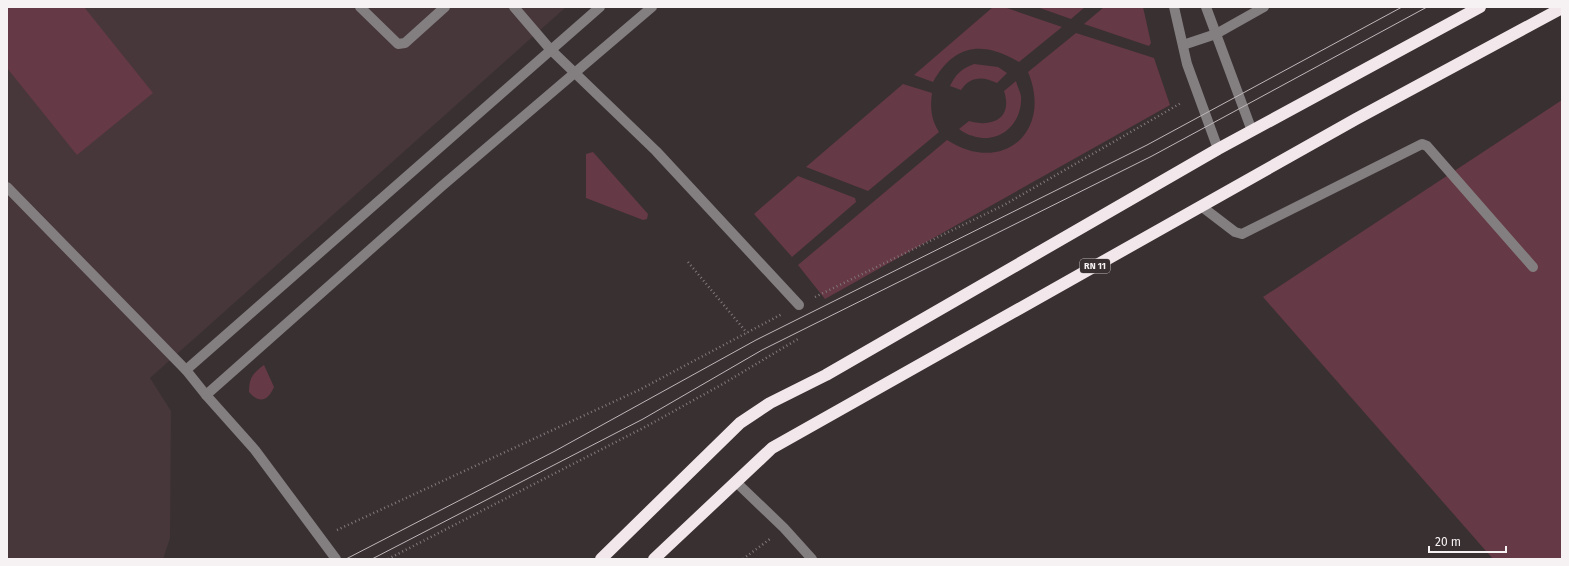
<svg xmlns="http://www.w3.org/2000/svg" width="1569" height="566" viewBox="0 0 1569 566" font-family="'Fira Sans',sans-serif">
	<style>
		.built { fill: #47373b }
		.green { fill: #653945 }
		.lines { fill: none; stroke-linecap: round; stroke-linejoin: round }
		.path { stroke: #827a7c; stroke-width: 2.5; stroke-dasharray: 1 3; stroke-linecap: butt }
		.minor { stroke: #837e7f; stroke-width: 10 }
		.highway { stroke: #f2e7ea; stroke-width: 12 }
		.tram { stroke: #beb7b9; stroke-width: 1 }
		.labels { text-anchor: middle; stroke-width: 3; stroke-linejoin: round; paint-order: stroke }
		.shield { fill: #393032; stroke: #bdb7b8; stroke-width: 1 }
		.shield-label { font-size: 9px; font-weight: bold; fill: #f6f1f2 }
	</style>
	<rect width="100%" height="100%" fill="#393032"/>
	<polygon class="built" points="7,7 566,7 150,378 171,411 170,538 163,559 7,559"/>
	<g class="green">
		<polygon points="7,7 84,7 153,93 77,155 7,68"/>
		<path d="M993 7H1004L1062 27 1019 62C983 41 955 43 933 82L914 75Z"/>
		<polygon points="1037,7 1085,7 1071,19"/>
		<polygon points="1104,7 1143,7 1151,43 1149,46 1084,24"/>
		<path d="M1076 33 1154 58 1170 105 825 299 798 265 947 140C1003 176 1053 131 1028 72Z"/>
		<path d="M974 64 998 67 1007 73 997 83C983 76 970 76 961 90L950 86C956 74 961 69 974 64Z"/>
		<path d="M1016 81C1017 86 1020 91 1021 96 1023 123 1000 145 973 136 968 135 963 132 959 129L969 121C993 128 1013 118 1004 91Z"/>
		<path d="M903 84 932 93C930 108 931 119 939 132L868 191 806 167Z"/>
		<polygon points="1562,100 1562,559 1493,559 1263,297"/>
		<polygon points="593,152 648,214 647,219 643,220 586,198 586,154"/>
		<polygon points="798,176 855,198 856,202 792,257 754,214"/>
		<path d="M264 365 274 387C268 401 259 404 249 392 249 378 253 373 264 365Z"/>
	</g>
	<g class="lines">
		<g class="path">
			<polyline points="688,262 747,333"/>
			<polyline points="815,297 1004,205 1181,103"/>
			<polyline points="337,530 639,390 782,314"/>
			<polyline points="388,559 647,426 721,385 798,339"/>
			<polyline points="743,559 770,539"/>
		</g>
		<g class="minor">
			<polyline points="360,7 398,44 405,43 445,7"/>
			<polyline points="514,7 550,49 656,151 799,305"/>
			<polyline points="1174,7 1187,64 1218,149"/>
			<polyline points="1206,7 1252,131"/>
			<polyline points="1183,45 1216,34 1264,7"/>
			<polyline points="7,187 186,370 206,395 255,450 336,559"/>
			<polyline points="1201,206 1235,232 1242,234 1422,144 1427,146 1533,267"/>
			<polyline points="186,370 600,7"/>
			<polyline points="206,395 442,186 652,7"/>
			<polyline points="736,482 784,528 812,559"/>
		</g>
		<g class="highway">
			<polyline points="601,559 740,423 770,403 826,375 1218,149 1480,7"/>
			<polyline points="654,559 772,448 1356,119 1562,8"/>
		</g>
		<g class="tram">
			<polyline points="346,559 555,451 756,340 1147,145 1402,7"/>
			<polyline points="372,559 643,419 762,350 1152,156 1427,7"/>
		</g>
	</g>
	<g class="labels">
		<rect class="shield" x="1080" y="259" width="30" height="14" rx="3"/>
		<g class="shield-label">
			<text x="1095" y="269">RN 11</text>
		</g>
	</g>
	<rect width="1569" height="566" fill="none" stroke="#f6f1f2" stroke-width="16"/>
	<path d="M1429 546v6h77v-6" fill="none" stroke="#f6f1f2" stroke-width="2"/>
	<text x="1435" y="546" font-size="12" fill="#f6f1f2" stroke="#393032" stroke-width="3" paint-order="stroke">20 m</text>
</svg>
